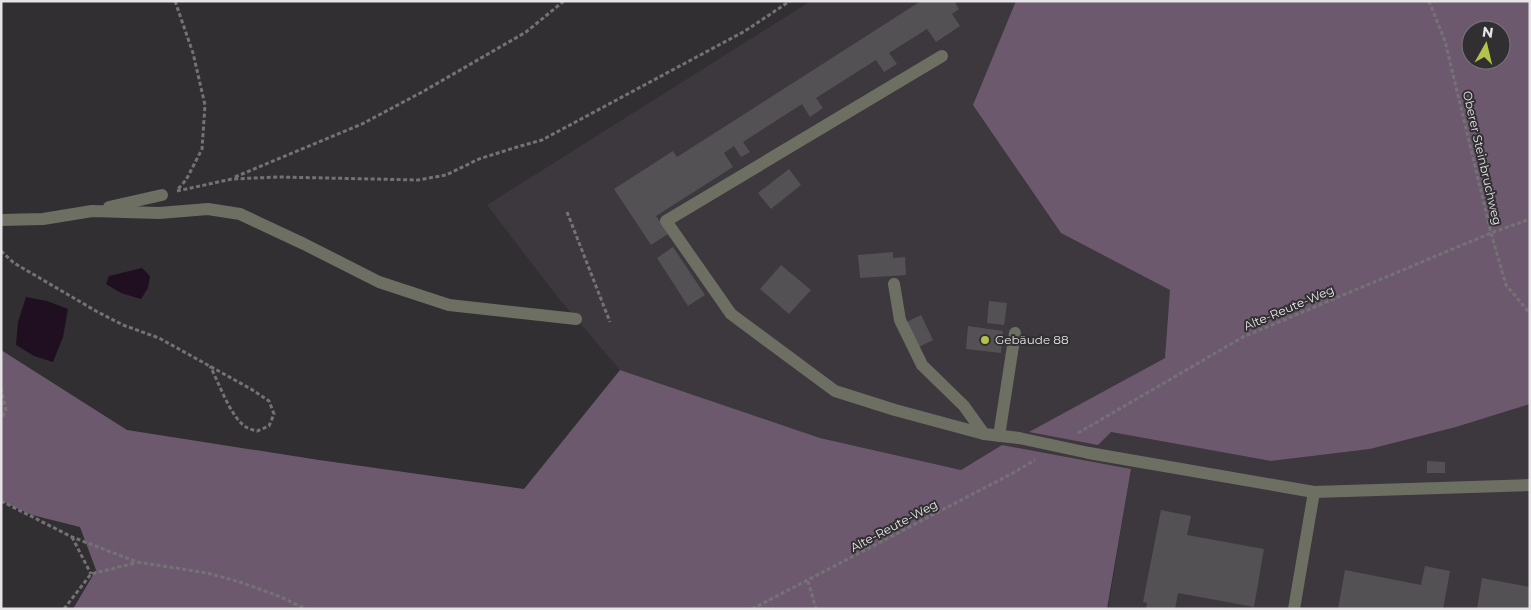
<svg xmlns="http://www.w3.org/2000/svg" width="1531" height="610" viewBox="0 0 1531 610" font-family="Montserrat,sans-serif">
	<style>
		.built { fill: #3d373e }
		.forest { fill: #6c596e; fill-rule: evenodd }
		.water { fill: #1f0f21 }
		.building { fill: #545154 }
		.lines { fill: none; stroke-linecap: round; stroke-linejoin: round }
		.path { stroke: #747275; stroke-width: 3; stroke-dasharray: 4 2.5; stroke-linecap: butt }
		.minor { stroke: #6d6f62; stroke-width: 12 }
		.minor-bridge { stroke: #6d6f62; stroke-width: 12 }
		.poi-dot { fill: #b5c24a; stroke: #312f32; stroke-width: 2 }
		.labels { text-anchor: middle; stroke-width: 4; stroke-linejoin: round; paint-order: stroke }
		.street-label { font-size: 12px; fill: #e6e4e6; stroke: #312f32 }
		.poi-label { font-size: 12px; fill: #e6e4e6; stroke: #312f32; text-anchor: start }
	</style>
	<rect width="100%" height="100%" fill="#312f32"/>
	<polygon class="built" points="811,1 1285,1 1165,358 1030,432 1111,432 1271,461 1370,449 1456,427 1530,404 1530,609 1108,609 1131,469 1002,445 961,470 820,438 620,370 556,295 487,205"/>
	<g class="forest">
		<path d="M1016 1H1530V404L1456 427 1370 449 1271 461 1111 432 1098 445 1029 432 1165 358 1170 290 1061 233 973 105ZM1471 30H1501V60H1471Z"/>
		<polygon points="1,350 127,430 319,460 524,489 620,370 820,438 961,470 1002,445 1131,469 1107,609 73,609 96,570 80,527 32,515 1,501"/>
	</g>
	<g class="water">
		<polygon points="142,268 150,276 148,288 141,299 121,293 106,284 109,276"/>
		<polygon points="26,297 47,301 68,309 63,337 53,362 34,356 16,345 18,322"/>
	</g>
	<g class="building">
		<polygon points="921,1 954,1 959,9 952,14 960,26 936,42 927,29 889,53 897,64 884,72 876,60 816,98 823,108 810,117 802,104 743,142 750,152 741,157 734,146 724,153 733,167 656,216 668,234 651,245 614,189 673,151 677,157"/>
		<polygon points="789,169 801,185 771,209 758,193"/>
		<polygon points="673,247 705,295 688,306 657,258"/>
		<polygon points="893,252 893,258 905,257 906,275 860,278 858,255"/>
		<polygon points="781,265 811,290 789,314 760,289"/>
		<polygon points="989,301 1007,303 1004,325 987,323"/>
		<polygon points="921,315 933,340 919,347 907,322"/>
		<polygon points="968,326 1003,331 1001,353 966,349"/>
		<polygon points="1427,461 1445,462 1445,473 1427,473"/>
		<polygon points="1161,510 1191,516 1187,535 1264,549 1254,607 1178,593 1175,609 1146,609 1147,603 1143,602"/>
		<polygon points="1425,566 1450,571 1443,609 1338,609 1345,570 1421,585"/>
		<polygon points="1482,578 1530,587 1530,609 1477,609"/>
	</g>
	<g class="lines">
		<g class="path">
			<polyline points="175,1 193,53 205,105 202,149 186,180 178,189"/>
			<polyline points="1429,1 1445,41 1491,233 1506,285 1527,310 1530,311"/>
			<polyline points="235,177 362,124 424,91 526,32 564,1"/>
			<polyline points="177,191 232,179 279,177 418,180 446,175 479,159 517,147 542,140 745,31 790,1"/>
			<polyline points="567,212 610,322"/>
			<path d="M1 251 14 263 96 311 123 325 159 338 251 389 269 401 274 414 269 426 257 431C253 430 249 429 246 427 231 418 219 383 210 366"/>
			<polyline points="1,388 6,411 1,418"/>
			<polyline points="1078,433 1243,337 1491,233 1530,219"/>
			<polyline points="1,501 72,537 137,562 207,573 240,582 281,597 306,609"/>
			<polyline points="72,537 91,574"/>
			<polyline points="808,581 816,609"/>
			<polyline points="64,609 91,574 135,563"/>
			<polyline points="752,609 1013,473 1035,460"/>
		</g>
		<g class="minor">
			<polyline points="942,56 666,221 731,314 835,391 895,410 984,434 1019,438"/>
			<polyline points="109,207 162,195"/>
			<polyline points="1,220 43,219 92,211 159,213 208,209 240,214 304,244 379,282 449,305 576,319"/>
			<polyline points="894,284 900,320 922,365 964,406 984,434"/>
			<polyline points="999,436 1015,333"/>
			<polyline points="1089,453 1314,492 1294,609"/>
			<polyline points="1314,492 1530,485"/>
		</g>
		<polyline class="minor-bridge" points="1019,438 1089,453"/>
	</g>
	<circle class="poi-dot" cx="985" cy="340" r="5"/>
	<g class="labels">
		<g class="street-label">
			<text transform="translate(1482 158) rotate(77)" y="4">Oberer Steinbruchweg</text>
			<text transform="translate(1289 308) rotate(-23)" y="4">Alte-Reute-Weg</text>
			<text transform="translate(894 526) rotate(-28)" y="4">Alte-Reute-Weg</text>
		</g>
		<g class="poi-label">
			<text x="995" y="344">Gebäude 88</text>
		</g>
	</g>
	<rect width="1531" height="610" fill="none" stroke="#e6e4e6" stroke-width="5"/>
	<g transform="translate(1486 45) rotate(8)"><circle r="24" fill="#312f32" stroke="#79777a"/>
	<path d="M0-4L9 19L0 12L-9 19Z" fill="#b5c24a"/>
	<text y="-8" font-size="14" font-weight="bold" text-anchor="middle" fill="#e6e4e6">N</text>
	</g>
</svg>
